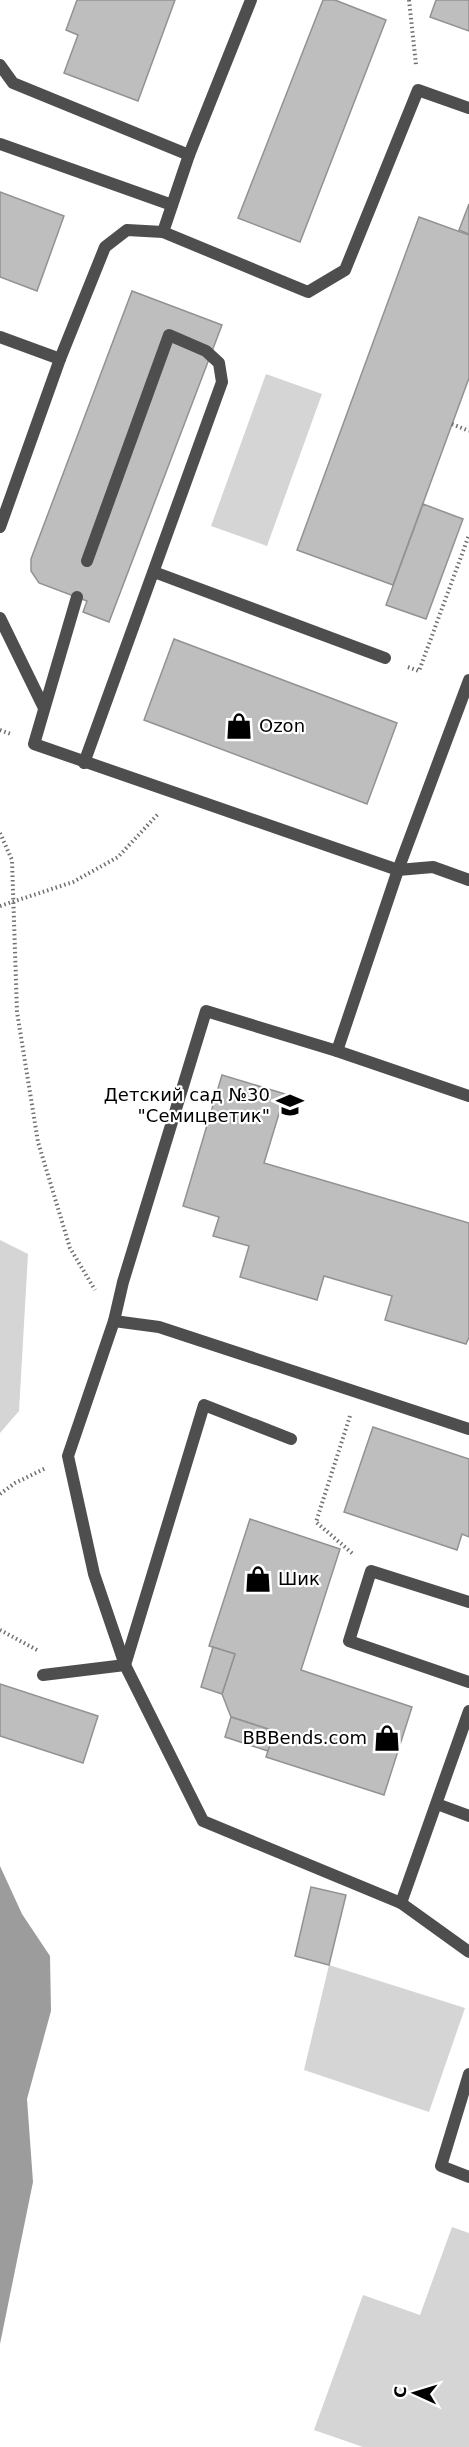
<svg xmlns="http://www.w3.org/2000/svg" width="469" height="2447" viewBox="0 0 469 2447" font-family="'DejaVu Sans',sans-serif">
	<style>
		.green { fill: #d5d5d5 }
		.water { fill: #9c9c9c }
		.building { fill: #bebebe; stroke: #929292; stroke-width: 1.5 }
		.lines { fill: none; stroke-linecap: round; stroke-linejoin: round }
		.path { stroke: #707070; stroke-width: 4; stroke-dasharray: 1.5 3; stroke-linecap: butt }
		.service { stroke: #4e4e4e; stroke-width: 12 }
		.labels { text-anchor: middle; stroke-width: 4.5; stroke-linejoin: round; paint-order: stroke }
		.poi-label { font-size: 18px; fill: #000; stroke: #fff; text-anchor: start }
	</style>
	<rect width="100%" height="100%" fill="#fff"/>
	<g class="green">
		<polygon points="266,374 322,394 267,546 211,526"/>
		<polygon points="0,1240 28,1254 19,1411 0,1433"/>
		<polygon points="329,1965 465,2008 429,2112 304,2070"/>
		<polygon points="452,2227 469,2233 469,2447 363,2447 314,2430 363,2295 420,2315"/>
	</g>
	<polygon class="water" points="0,1866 22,1914 50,1956 51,2011 27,2099 33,2182 0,2344"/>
	<g class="building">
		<polygon points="77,0 175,0 138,101 64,73 78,35 66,30"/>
		<polygon points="323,0 335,0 386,20 300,242 238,218"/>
		<polygon points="436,0 469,0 469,31 430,17"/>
		<polygon points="0,192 64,216 37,291 0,277"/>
		<polygon points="469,204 469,234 459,230"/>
		<polygon points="419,217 469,235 469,378 393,585 297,550"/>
		<polygon points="132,291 222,325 109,622 83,612 87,601 39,583 31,571 31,559"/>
		<polygon points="423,504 463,519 426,619 386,605"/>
		<polygon points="174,639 397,723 367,804 144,720"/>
		<polygon points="222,1075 285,1094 264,1163 469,1223 469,1337 466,1344 385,1320 392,1296 324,1276 317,1300 240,1277 249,1246 213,1236 219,1217 183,1206"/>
		<polygon points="373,1427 469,1459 469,1537 462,1534 457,1550 344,1512"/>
		<polygon points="250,1519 340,1549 301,1670 412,1707 384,1795 266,1757 274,1731 231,1717 222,1694 235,1654 209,1646"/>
		<polygon points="213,1647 235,1654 222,1694 201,1687"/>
		<polygon points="0,1684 98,1716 83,1763 0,1736"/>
		<polygon points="231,1717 274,1731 268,1751 225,1737"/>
		<polygon points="311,1887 346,1895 329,1965 295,1956"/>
	</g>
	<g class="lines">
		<g class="path">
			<polyline points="409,0 416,65"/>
			<polyline points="452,424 469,431"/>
			<polyline points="408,667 419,671 469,535"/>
			<polyline points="0,730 11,734"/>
			<polyline points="0,833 12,860 17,1012 38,1142 70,1248 95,1290"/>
			<polyline points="0,906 73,882 118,857 159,813"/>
			<polyline points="350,1416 316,1522 353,1554"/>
			<polyline points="0,1494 15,1483 46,1468"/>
			<polyline points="0,1630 39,1651"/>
		</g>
		<g class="service">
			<polyline points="0,65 13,83 189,155"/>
			<polyline points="0,144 172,205"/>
			<polyline points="163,232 308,292 345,270 418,90 469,108"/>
			<polyline points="0,337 60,359"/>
			<polyline points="0,527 60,359 105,247 127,230 163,232 189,155 251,0"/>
			<polyline points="154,572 385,658"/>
			<polyline points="77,597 34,744 398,870 433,867 469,880"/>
			<polyline points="0,618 44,708"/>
			<polyline points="84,763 222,382 219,363 206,351 169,335 87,561"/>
			<polyline points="337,1051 398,870 469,680"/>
			<polyline points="469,1096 337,1051 206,1011 123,1282 114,1321 68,1456 94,1574 125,1665 203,1821 401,1903 469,1952"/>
			<polyline points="114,1321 159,1327 469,1429"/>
			<polyline points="469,1602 371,1571 349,1641 469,1682"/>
			<polyline points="43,1675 125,1665 204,1405 291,1439"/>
			<polyline points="437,1804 469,1816"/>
			<polyline points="401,1903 469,1711"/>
			<polyline points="469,2074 441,2166 469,2177"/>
		</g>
	</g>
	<defs>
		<symbol id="shop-bare" viewBox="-9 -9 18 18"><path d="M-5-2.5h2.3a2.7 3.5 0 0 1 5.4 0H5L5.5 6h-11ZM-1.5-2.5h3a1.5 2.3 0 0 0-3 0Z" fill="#000" stroke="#fff" stroke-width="2.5" paint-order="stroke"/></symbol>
		<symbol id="school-bare" viewBox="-9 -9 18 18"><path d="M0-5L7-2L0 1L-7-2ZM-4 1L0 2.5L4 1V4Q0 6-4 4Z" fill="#000" stroke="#fff" stroke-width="2.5" paint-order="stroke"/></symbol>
	</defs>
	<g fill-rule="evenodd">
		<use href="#shop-bare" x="220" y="707" width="38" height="38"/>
		<use href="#school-bare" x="271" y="1086" width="38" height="38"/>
		<use href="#shop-bare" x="239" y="1560" width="38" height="38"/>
		<use href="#shop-bare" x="368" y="1719" width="38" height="38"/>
	</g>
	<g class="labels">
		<g class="poi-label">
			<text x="259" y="732">Ozon</text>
			<text x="270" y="1101" text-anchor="end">Детский сад №30<tspan x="270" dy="21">"Семицветик"</tspan></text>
			<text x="278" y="1585">Шик</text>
			<text x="367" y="1744" text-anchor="end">BBBends.com</text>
		</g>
	</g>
	<g transform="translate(415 2393) rotate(274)" stroke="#ffffff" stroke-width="4.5" paint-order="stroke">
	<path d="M0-4.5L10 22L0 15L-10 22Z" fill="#000000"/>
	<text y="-9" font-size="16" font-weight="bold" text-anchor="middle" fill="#000000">С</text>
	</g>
</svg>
